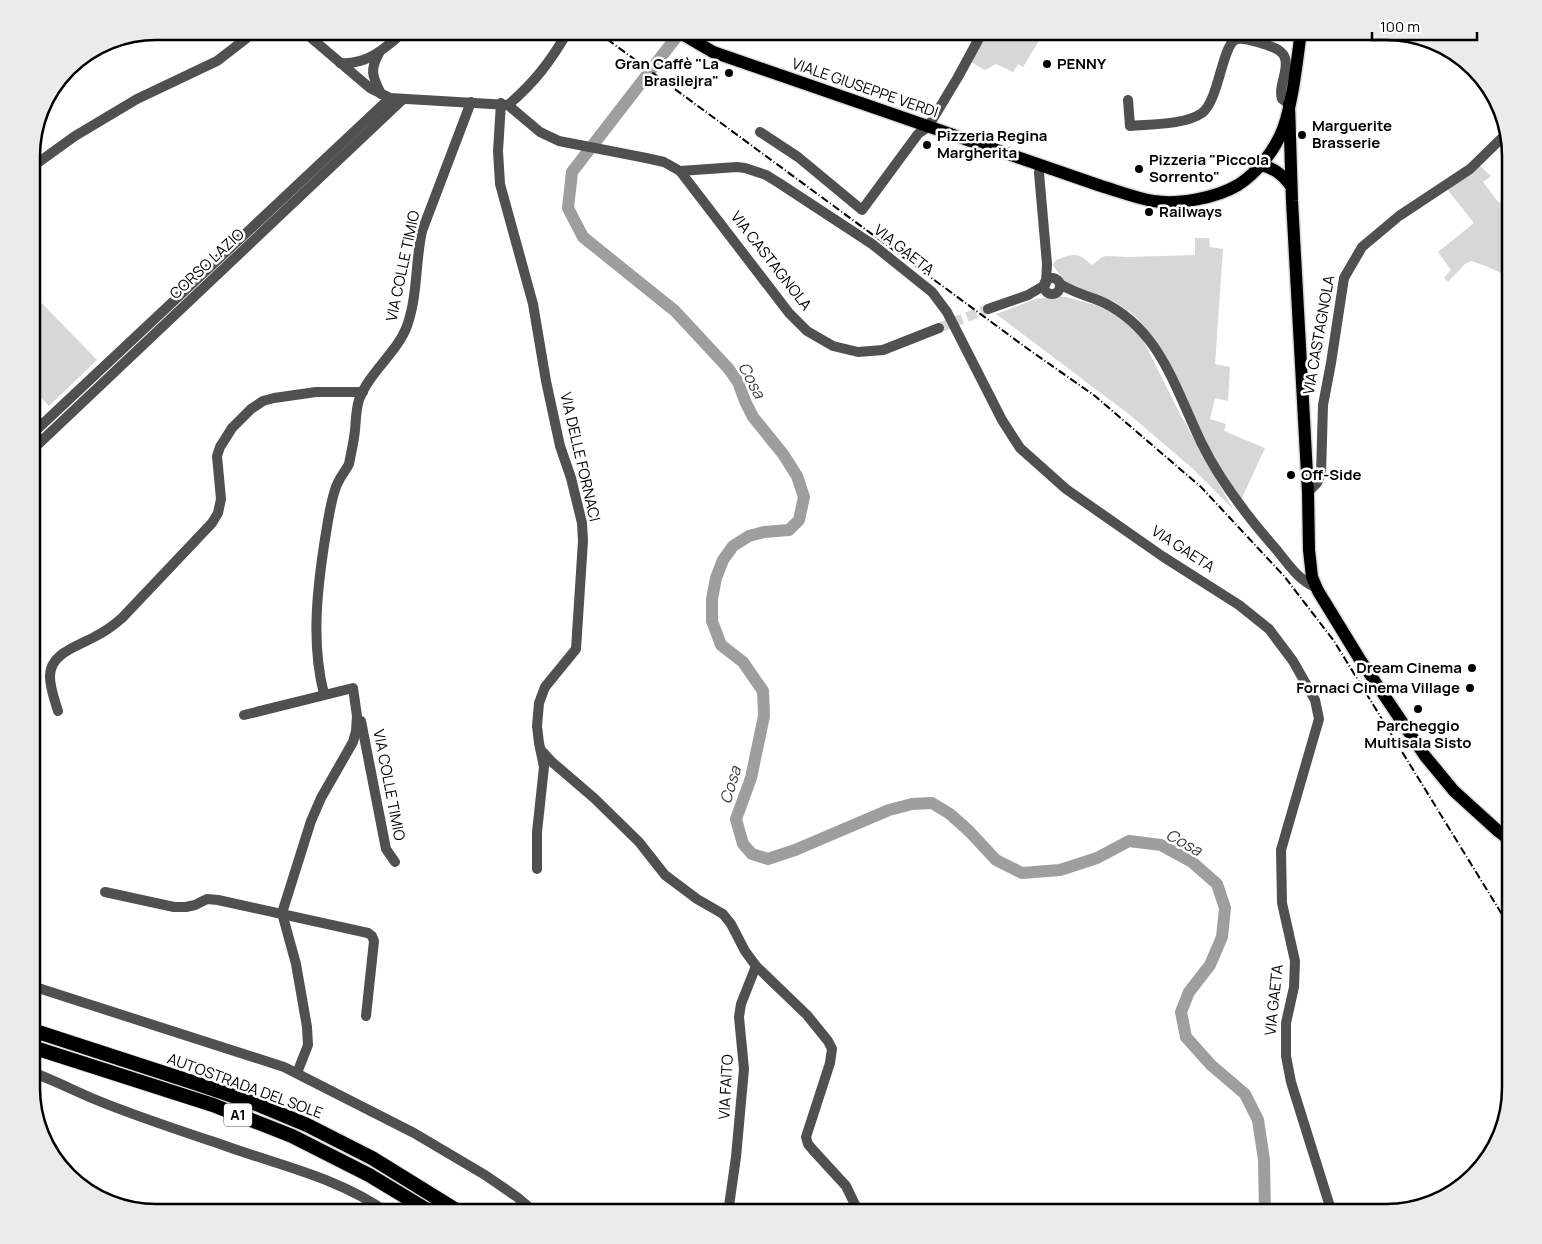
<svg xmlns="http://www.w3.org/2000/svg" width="1542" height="1244" viewBox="0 0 1542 1244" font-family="Manrope,sans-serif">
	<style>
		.green { fill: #d7d7d7 }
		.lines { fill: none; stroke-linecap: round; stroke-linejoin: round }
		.river { stroke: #9e9e9e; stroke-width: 12 }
		.minor-tunnel { stroke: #d9d9d9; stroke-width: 10; stroke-dasharray: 10 5; stroke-linecap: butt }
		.major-casing { stroke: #dbdbdb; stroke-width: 15 }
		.highway-casing { stroke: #dbdbdb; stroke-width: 16 }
		.minor { stroke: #505050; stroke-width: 10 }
		.major { stroke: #000; stroke-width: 12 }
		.highway { stroke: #000; stroke-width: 14 }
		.rail { stroke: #000; stroke-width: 2; stroke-dasharray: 8 2.5 1 2.5; stroke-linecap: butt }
		.poi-dot { fill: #000; stroke: #fff; stroke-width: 2 }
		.labels { text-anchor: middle; stroke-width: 5; stroke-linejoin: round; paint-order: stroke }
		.shield { fill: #fff; stroke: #4c4c4c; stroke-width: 1 }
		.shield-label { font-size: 14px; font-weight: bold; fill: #000 }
		.poi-label { font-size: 15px; font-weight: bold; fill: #000; stroke: #fff; text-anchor: start }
		.street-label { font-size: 15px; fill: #000; stroke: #fff }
		.water-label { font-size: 16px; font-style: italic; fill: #3f3f3f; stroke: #fff }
		.rim { fill: none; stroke: #000; stroke-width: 2.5 }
	</style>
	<rect width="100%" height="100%" fill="#fff"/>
	<g class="green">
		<polygon points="987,31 1045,31 1023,67 1018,64 1013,72 996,64 985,70 971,62"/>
		<polygon points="1480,166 1491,176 1483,182 1499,203 1511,196 1511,278 1486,266 1471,261 1465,264 1448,282 1444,278 1451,270 1438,252 1474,223 1447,189"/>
		<path d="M1195 238H1209L1210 247 1223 249 1215 364 1230 367 1228 401 1215 398 1210 419 1226 424 1224 431 1265 448 1241 500 1209 448 1147 330 1134 315 1115 302 1066 284 1053 265 1056 260C1074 253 1078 252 1092 265L1102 257 1106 256 1128 257 1195 255Z"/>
		<polygon points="32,293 97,360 49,406 32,388"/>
		<polygon points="1053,297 1066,297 1095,305 1121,317 1135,330 1144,342 1181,416 1233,509 1193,469 1130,415 996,314 1036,299"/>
	</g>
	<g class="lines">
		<polyline class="river" points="681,31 572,172 568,208 583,237 675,311 728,368 738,382 745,401 753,417 783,454 797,476 804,497 799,520 789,530 764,532 749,536 733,546 723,560 716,578 712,599 712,621 721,645 743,662 763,691 764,716 751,778 736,819 743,844 752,854 768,859 795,850 889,810 912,804 932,803 950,814 969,831 996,860 1022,873 1060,870 1097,858 1129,841 1161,845 1192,862 1217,884 1225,908 1222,937 1210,965 1189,992 1181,1012 1186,1037 1211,1065 1245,1094 1258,1120 1264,1160 1265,1213"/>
		<polyline class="minor-tunnel" points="939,328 988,309"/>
		<defs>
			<g id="major">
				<path d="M677 31 713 52 1101 186C1118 191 1136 198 1153 201 1178 205 1216 198 1238 185 1257 173 1275 150 1283 129 1293 101 1297 61 1301 31"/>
				<polyline points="1289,104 1292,201 1308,492 1309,550 1312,577 1318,591 1359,658 1425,756 1454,791 1498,831 1511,841"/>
				<path d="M1260 165C1274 167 1283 175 1291 186"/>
			</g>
			<g id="highway">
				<polyline points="32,1030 195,1083 259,1105 307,1125 372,1158 461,1213"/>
				<polyline points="32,1047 213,1105 292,1136 369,1175 432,1213"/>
			</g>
		</defs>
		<use href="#major" class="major-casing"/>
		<use href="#highway" class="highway-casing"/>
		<g class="minor">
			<polyline points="303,31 370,88 390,98 508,105 540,132 559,141 646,158 664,162 680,171 737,167 745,168 766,175 779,183 872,244 932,292 947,312 1002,420 1020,448 1066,489 1162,556 1239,605 1269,629 1293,661 1315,700 1319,719 1281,850 1282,903 1295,961 1294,987 1286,1023 1286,1056 1291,1082 1332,1213"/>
			<path d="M379 53C369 71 373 77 381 94"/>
			<path d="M340 63C368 65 385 48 405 31"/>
			<path d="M1128 100 1130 126C1150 124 1185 125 1202 113 1220 99 1222 42 1237 39 1246 37 1259 43 1267 45 1275 48 1282 50 1285 58 1289 71 1278 86 1282 99L1289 104"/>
			<polyline points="501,103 498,151 500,184 533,304 546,381 560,446 571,478 582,523 583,541 576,649 545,687 539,703 537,726 539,743 544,767 537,832 537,869"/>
			<path d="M508 105C534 83 551 61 568 31"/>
			<polyline points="760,132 798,157 862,210 918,134 928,127 958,77 983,31"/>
			<polyline points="1040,166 1039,173 1047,264 1046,283"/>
			<polyline points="32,167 75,136 137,99 217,61 256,31"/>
			<polyline points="680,171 789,313 807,331 833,346 858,352 883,350 939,328"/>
			<circle cx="1052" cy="286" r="8"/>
			<path d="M1060 284C1071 291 1083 295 1095 299 1116 307 1135 322 1149 340 1170 366 1186 411 1201 442 1220 481 1246 515 1275 548 1287 562 1297 579 1315 587"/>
			<polyline points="988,309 1028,295 1045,285"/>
			<polyline points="32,434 390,98"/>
			<polyline points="32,450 403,99"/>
			<polyline points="1308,492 1317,483 1321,474 1323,405 1331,363 1344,278 1362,247 1399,216 1470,169 1506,134"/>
			<path d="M324 694C311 644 317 590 325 539 328 522 330 503 336 487 339 478 345 472 349 464 351 453 354 441 355 430 356 420 356 409 359 400 369 372 397 353 407 326 418 295 415 263 422 231L471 102"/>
			<path d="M58 711C55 701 50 688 50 677 49 653 79 646 96 636 106 631 114 625 122 618L212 523 218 513 221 499 217 456 220 447 232 428 251 409 263 401 274 398 316 392H363"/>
			<polyline points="244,715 353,688 357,716 356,731 353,742 321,798 311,821 282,913 296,964 307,1027 308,1045 297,1073"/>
			<polyline points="361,721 386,849 395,862"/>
			<polyline points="542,751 552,762 594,798 639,842 665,875 697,899 723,914 731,924 745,951 756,966 807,1015 828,1041 832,1049 830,1063 806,1137 808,1144 813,1150 846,1186 859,1213"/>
			<polyline points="105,892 174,907 186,907 195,905 207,899 218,900 368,933 372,936 374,941 366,1016"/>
			<polyline points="32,986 284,1067 414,1133 485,1175 517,1197 536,1213"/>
			<path d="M32 1072C53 1080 73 1090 94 1099 135 1116 178 1130 220 1144 277 1165 338 1177 388 1213"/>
			<polyline points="728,1213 736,1157 744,1069 739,1017 741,1004 756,966"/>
		</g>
		<use href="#major" class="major"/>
		<use href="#highway" class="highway"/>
		<polyline class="rail" points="596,31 1028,349 1095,396 1201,487 1284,576 1334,641 1511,929"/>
	</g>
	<g class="poi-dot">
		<circle cx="1047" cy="64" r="5"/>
		<circle cx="729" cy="73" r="5"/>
		<circle cx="1302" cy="135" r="5"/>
		<circle cx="927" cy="145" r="5"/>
		<circle cx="1139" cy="169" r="5"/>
		<circle cx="1149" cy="212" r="5"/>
		<circle cx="1291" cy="475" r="5"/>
		<circle cx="1472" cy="668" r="5"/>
		<circle cx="1470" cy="688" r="5"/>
		<circle cx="1418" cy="709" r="5"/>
	</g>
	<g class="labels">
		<rect class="shield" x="224" y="1103.5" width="28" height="23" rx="4"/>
		<g class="shield-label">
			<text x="238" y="1120">A1</text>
		</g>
		<g class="poi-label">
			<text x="719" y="69" text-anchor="end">Gran Caffè "La<tspan x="719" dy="17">Brasilejra"</tspan></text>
			<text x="1057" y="69">PENNY</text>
			<text x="1312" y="131">Marguerite<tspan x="1312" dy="17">Brasserie</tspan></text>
			<text x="937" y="141">Pizzeria Regina<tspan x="937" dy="17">Margherita</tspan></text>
			<text x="1149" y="165">Pizzeria "Piccola<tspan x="1149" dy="17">Sorrento"</tspan></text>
			<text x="1159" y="217">Railways</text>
			<text x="1301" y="480">Off-Side</text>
			<text x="1462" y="673" text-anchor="end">Dream Cinema</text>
			<text x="1460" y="693" text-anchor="end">Fornaci Cinema Village</text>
			<text x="1418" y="731" text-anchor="middle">Parcheggio<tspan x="1418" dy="17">Multisala Sisto</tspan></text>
		</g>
		<g class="street-label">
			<text transform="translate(865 88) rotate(19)" y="5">VIALE GIUSEPPE VERDI</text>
			<text transform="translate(904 250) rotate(38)" y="5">VIA GAETA</text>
			<text transform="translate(771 261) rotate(52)" y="5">VIA CASTAGNOLA</text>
			<text transform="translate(207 264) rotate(-43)" y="5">CORSO LAZIO</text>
			<text transform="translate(403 266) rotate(-78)" y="5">VIA COLLE TIMIO</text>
			<text transform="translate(1319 335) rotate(-80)" y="5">VIA CASTAGNOLA</text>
			<text transform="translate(580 457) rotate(77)" y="5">VIA DELLE FORNACI</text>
			<text transform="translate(1183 549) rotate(33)" y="5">VIA GAETA</text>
			<text transform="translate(389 785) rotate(79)" y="5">VIA COLLE TIMIO</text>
			<text transform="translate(1274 1000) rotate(-84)" y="5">VIA GAETA</text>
			<text transform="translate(245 1086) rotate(20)" y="5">AUTOSTRADA DEL SOLE</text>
			<text transform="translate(726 1087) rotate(-87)" y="5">VIA FAITO</text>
		</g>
		<g class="water-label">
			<text transform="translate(752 380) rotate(62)" y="6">Cosa</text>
			<text transform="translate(730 785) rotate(-73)" y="6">Cosa</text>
			<text transform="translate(1184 842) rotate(29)" y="6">Cosa</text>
		</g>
	</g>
	<path d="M0 0H1542V1244H0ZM156 40H1386A116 116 0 0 1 1502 156V1088A116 116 0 0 1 1386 1204H156A116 116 0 0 1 40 1088V156A116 116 0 0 1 156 40Z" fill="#ebebeb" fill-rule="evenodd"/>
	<path class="rim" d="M156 40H1386A116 116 0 0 1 1502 156V1088A116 116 0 0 1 1386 1204H156A116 116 0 0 1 40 1088V156A116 116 0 0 1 156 40Z"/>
	<path d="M1372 32v8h105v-8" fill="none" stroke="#000000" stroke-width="2.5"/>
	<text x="1380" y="32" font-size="15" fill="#000000" stroke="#ffffff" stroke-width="4" paint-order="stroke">100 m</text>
</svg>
